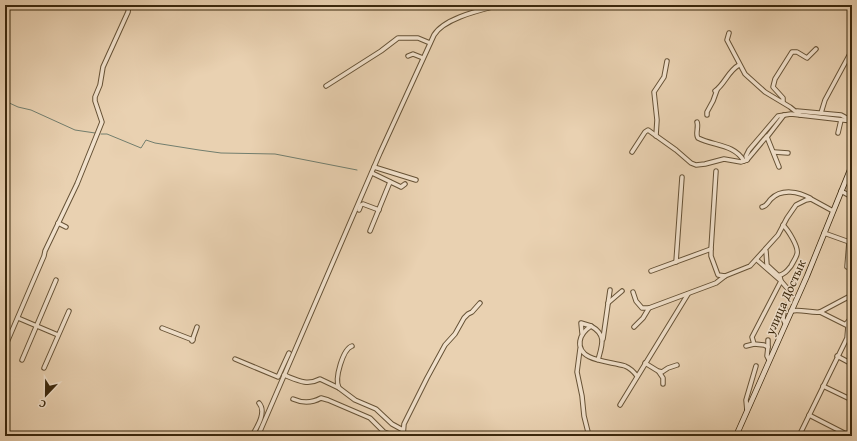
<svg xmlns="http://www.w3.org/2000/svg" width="857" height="441" viewBox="0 0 857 441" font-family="'Gentium Book Plus',serif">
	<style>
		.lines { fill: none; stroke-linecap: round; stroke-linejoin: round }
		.stream { stroke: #727e6e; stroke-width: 1 }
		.street-casing { stroke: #665236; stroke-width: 5.5 }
		.secondary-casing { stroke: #3b280d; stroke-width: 6 }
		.street { stroke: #f1e1cc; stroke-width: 3.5 }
		.secondary { stroke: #f1e1cc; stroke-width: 4.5 }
		.labels { text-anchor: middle; stroke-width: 3; stroke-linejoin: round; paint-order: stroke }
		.street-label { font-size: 13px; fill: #3b280d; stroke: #f1e1cc }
	</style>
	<rect width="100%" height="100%" fill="#e9d1b1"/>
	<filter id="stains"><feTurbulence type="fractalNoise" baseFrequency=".005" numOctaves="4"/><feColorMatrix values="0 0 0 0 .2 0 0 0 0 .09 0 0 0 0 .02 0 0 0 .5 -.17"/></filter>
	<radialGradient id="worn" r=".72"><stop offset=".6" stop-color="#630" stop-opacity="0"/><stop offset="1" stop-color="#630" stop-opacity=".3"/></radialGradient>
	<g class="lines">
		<g class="stream">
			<polyline points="5,101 18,107 31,110 75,130 95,133"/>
			<polyline points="101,134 107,134 141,148 146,140 155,143 199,150 221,153 275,154 357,170"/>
		</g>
		<defs>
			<g id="street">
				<polyline points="729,33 727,40 745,74 765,92 790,107 800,115"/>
				<polyline points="408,56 413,54 423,58"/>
				<polyline points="326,86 381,51 398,38 418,38 430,43"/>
				<path d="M715 91C725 84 728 71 739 65"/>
				<polyline points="783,102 783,98 773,87 775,79 792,52 797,52 807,58 816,49"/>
				<polyline points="797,111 841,115 852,121"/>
				<polyline points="821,113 825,100 852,50"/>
				<polyline points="707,115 707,112 713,101 717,90"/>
				<path d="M697 122C699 127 695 134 698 138 714 146 734 144 744 161"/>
				<polyline points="838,133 841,120"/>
				<polyline points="656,136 657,120 654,92 664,77 667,61"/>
				<polyline points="632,152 645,132 648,130 676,150 691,163 696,165 705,164 724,159 741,162 747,160 746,156 749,150 778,116 791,114 852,121"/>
				<polyline points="774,152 788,153"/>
				<polyline points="747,160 767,136"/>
				<polyline points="374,167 416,180"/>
				<polyline points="779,167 767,137 784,115"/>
				<polyline points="716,171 711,249 711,256 718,275 725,276"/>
				<polyline points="372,173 399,186 401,187 405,184"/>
				<polyline points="841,191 852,197"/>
				<path d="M762 207C767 206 768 202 771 199 782 188 799 192 810 198"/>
				<polyline points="359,210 361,205 363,204 379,210"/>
				<polyline points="58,223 66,227"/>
				<polyline points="370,231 390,182"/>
				<polyline points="824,233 852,243"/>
				<polyline points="766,251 767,265 780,277 781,281 787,288"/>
				<polyline points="757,260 781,281 752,337 754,344 764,345 768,347 767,356 769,360"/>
				<polyline points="676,262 682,177"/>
				<polyline points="847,267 849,242"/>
				<polyline points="651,271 711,249"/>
				<path d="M778 276C785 274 787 271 791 266 793 262 796 258 797 254 799 247 788 230 783 225"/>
				<polyline points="633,292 636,301 642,308 649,308"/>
				<polyline points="608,303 622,291"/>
				<polyline points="785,305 783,319 785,323"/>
				<path d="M791 311C801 309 810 313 820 312L852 328"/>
				<polyline points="820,312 852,295"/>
				<polyline points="18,318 58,335"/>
				<polyline points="846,324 852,317"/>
				<polyline points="634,327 643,318 649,308 716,283 725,276 750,266 778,235 787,218 796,205 806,200 811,199 833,211"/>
				<polyline points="162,328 193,340"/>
				<polyline points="582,333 581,323 591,326"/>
				<polyline points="603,339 610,290"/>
				<polyline points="192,341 197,327"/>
				<polyline points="746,346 754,344"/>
				<polyline points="5,347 44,256 45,251 77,184 100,127 102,122 95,101 95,97 100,85 103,67 128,12 129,5"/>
				<polyline points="768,347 768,340"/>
				<polyline points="580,349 577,372 582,396 584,416 589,436"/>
				<polyline points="837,356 852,364"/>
				<polyline points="235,359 278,377 289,353"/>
				<polyline points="22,360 56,280"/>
				<path d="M598 360C602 345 607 335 591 326 585 330 581 334 580 341 577 362 611 361 625 366 630 368 634 372 637 376"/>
				<polyline points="645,363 658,371 662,372 668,368 677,365"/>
				<polyline points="44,368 69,311"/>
				<polyline points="659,372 663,378 663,384"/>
				<path d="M284 375C297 380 307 386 320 379L339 388 355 400 376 409 392 424 403 430"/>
				<polyline points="823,386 852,400"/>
				<path d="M339 388C334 379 343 349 352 346"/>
				<path d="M293 399C302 403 312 403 321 398L328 400 370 418 384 432 395 436"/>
				<polyline points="620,405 688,294"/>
				<polyline points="747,411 746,400 756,366"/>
				<polyline points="809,415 850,436"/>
				<path d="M252 436C257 427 267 412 259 403"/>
				<path d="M258 436 380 153 434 35C444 18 481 10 500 5"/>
				<polyline points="403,436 404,424 427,378 445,345 455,334 464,318 468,314 472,312 480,303"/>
				<polyline points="709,436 710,435"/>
				<polyline points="799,436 847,338 848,326"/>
			</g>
			<polyline id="secondary" points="736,436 807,276 852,165"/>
		</defs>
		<use href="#street" class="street-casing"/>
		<use href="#secondary" class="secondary-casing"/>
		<use href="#street" class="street"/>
		<use href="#secondary" class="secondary"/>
	</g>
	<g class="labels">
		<g class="street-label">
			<text transform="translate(785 297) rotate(-66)" y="5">улица Достык</text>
		</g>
	</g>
	<rect width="857" height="441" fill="none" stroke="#e9d1b1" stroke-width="20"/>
	<rect x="6" y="6" width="845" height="429" fill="none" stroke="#3b280d" stroke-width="2"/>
	<rect x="10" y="10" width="837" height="421" fill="none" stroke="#3b280d"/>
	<g transform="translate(46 395) rotate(202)" stroke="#f1e1cc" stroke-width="3" paint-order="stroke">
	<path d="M0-3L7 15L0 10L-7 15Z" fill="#3b280d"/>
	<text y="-6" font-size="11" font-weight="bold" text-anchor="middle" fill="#3b280d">С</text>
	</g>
	<rect width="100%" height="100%" filter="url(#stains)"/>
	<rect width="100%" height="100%" fill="url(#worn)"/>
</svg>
